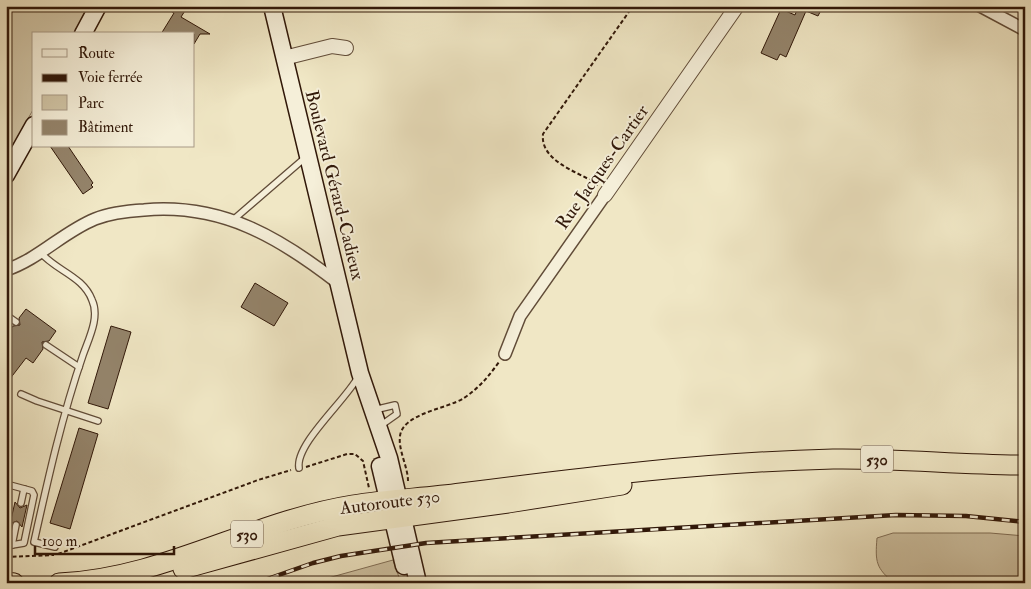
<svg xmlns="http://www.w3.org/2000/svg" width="1031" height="589" viewBox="0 0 1031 589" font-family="'IM FELL Double Pica',serif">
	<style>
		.green { fill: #d0c4a5; stroke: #806e57 }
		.building { fill: #94846b; stroke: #311809 }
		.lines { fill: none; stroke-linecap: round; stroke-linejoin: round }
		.service-casing { stroke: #614c38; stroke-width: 8 }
		.minor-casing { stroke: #614c38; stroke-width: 14 }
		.tertiary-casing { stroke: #614c38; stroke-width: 16 }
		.secondary-casing { stroke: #311809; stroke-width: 19 }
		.trunk-casing { stroke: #311809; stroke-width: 21 }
		.path { stroke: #311809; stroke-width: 2; stroke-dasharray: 4 2.5; stroke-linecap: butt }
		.service { stroke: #f5efd9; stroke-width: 5.5 }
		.minor { stroke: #f5efd9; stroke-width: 11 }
		.tertiary { stroke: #f5efd9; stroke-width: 14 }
		.secondary { stroke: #f5efd9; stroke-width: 16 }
		.trunk { stroke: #f0e7c5; stroke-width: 19 }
		.rail-casing { stroke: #311809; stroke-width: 4.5 }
		.rail { stroke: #f5efd9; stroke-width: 2.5; stroke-dasharray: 8; stroke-linecap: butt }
		.labels { text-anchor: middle; stroke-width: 4; stroke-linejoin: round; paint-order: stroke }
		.shield { fill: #f5efd9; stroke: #6c5847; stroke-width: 1 }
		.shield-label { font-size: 16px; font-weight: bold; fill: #311809 }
		.street-label { font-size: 18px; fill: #311809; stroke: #f5efd9 }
	</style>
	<rect width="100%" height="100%" fill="#f0e7c5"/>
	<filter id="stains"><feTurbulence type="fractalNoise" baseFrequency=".004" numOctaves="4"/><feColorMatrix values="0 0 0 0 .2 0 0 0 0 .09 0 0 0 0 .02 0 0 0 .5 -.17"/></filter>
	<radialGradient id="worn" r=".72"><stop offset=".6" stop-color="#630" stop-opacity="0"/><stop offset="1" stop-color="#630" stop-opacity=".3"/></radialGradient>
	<g class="green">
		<polygon points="6,6 89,7 74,34 34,34 34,108 6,158"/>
		<path d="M893 533H990L1025 536V583H894C876 568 875 562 877 538Z"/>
		<polygon points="393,560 401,583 310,583"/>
	</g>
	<g class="building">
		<polygon points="162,6 188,6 181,17 210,34 200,34 194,44 194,34 161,34 174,13"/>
		<polygon points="796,6 823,6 818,16 806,11 786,57 780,54 777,60 761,53 781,9 795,15 798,7"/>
		<polygon points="50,146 68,146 93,183 91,185 93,187 83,194"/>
		<polygon points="255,283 288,303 274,326 241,307"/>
		<polygon points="26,309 56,331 49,341 42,342 43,349 33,363 26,358 6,384 6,335 13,326 20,325 19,318"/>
		<polygon points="111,326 131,332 108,409 88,403"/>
		<polygon points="79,428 98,434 70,529 50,523"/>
		<polygon points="15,502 20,508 27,505 22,527 17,521 10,524"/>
	</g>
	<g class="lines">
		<defs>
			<g id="service">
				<polyline points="233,220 306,157"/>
				<path d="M40 252C56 271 83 276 92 300 100 317 89 338 83 355 62 416 48 479 34 542L55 547"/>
				<polyline points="6,315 16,322"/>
				<polyline points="46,345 79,367"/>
				<polyline points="21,394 37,401 98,421"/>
				<polyline points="374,410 395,405 397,414 380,426"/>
				<path d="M299 468C295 444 346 400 358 377"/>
				<polyline points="6,484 32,491 34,495 24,543 6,546"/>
				<polyline points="21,503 24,489"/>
				<polyline points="12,545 16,525"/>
			</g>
			<g id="minor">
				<polyline points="980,6 1025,30"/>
				<path d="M6 270C39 259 63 232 95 219 110 213 127 211 144 210 221 203 279 237 338 283"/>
				<polyline points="505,354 520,316 605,195"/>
			</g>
			<g id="tertiary">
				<polyline points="284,58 332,46 346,48"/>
				<polyline points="605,195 737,6"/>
			</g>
			<g id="secondary">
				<polyline points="272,6 360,373 389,458 418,583"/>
				<polyline points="83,34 98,6"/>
				<polyline points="6,175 34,125"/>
				<polyline points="380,466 404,566"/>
			</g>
			<g id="trunk">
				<polyline points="183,569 338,526 508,503 622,485"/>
				<polyline points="6,582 14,583"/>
				<path d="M59 583C162 579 252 521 353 505 389 499 425 498 461 493 584 477 708 462 833 459 897 458 961 465 1025 465"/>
			</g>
		</defs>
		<use href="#service" class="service-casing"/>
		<use href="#minor" class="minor-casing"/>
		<use href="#tertiary" class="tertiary-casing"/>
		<use href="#secondary" class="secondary-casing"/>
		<use href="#trunk" class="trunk-casing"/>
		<g class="path">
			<path d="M597 186 594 182C575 171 540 160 543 134L633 6"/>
			<polyline points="306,467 347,454 355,454 363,461 369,488"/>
			<path d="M408 481C408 467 398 450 400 436 403 413 447 409 464 398 479 388 489 376 499 362"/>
			<polyline points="58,554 258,480 291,470"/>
			<polyline points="6,557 54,555"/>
		</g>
		<use href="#service" class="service"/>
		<use href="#minor" class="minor"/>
		<use href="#tertiary" class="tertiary"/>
		<use href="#secondary" class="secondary"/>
		<use href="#trunk" class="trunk"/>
		<defs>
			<polyline id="rail" points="256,583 313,563 341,556 426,543 896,515 966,516 1025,522"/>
		</defs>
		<use href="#rail" class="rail-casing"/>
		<use href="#rail" class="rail"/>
	</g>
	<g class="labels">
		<g class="shield">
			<rect x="861" y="445.5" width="32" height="27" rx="4"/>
			<rect x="231" y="520.5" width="32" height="27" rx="4"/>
		</g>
		<g class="shield-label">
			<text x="877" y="465">530</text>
			<text x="247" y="540">530</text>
		</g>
		<g class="street-label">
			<text transform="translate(602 167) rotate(-55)" y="6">Rue Jacques-Cartier</text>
			<text transform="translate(335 185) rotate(76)" y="6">Boulevard Gérard-Cadieux</text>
			<text transform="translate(390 502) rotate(-7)" y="6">Autoroute 530</text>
		</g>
	</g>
	<rect width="1031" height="589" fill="none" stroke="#f0e7c5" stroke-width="25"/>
	<rect x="8" y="8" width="1016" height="574" fill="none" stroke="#311809" stroke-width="2.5"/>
	<rect x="12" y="12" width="1006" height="564" fill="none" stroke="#311809"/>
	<rect x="32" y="32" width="162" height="115" fill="#f5efd9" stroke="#a79986"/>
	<rect x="42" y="49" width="25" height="8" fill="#f5efd9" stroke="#a79986"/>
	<text x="78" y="58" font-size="15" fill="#311809">Route</text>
	<rect x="42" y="74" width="25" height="8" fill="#311809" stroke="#a79986"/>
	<text x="78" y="82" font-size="15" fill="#311809">Voie ferrée</text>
	<rect x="42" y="95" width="25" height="15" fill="#d0c4a5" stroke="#a79986"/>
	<text x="78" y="108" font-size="15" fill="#311809">Parc</text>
	<rect x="42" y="120" width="25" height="15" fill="#94846b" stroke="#a79986"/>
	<text x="78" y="132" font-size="15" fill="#311809">Bâtiment</text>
	<path d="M35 546v8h139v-8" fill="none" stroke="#311809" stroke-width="2.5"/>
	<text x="42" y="546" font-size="15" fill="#311809" stroke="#f5efd9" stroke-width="4" paint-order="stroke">100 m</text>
	<rect width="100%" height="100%" filter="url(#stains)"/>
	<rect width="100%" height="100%" fill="url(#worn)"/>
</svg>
